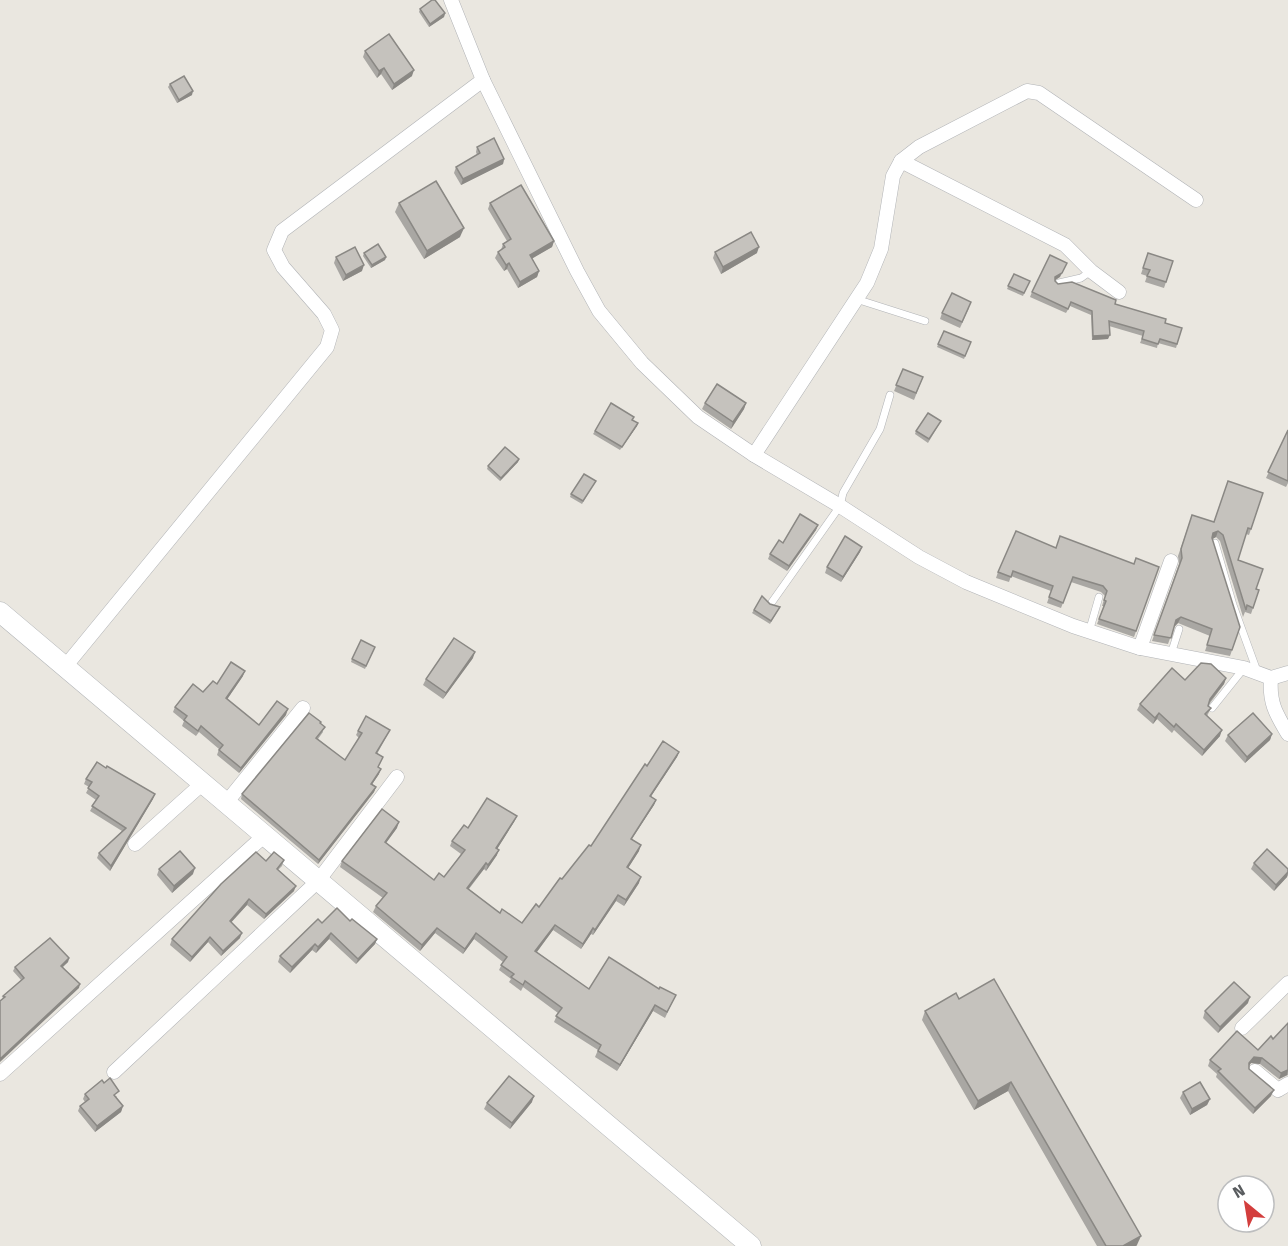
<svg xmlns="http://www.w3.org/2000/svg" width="1288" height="1246" viewBox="0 0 1288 1246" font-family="'Fira Sans',sans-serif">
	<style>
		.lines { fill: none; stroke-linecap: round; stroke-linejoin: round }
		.lane-casing { stroke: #b1b3b6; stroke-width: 8 }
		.street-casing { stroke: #b1b3b6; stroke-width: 15 }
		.secondary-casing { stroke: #b0b3b6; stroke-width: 21 }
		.lane { stroke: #fff; stroke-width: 7 }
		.street { stroke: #fff; stroke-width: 14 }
		.secondary { stroke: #fff; stroke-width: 20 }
		.wall { fill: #a9a7a3 }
		.shaded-wall { fill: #8a8884 }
		.building { fill: #c5c2bd; stroke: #8a8884; stroke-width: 1.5 }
	</style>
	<rect width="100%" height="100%" fill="#eae7e0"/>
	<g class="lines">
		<defs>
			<g id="lane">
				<polyline points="1059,283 1081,278 1091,271"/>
				<polyline points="856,299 925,321"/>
				<polyline points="1215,543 1233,605 1257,671"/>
				<polyline points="772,602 840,506 843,493 880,429 890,395"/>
				<polyline points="1089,632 1099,597"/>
				<polyline points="1171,654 1179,629"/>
				<polyline points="1212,708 1244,668"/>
			</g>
			<g id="street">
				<polyline points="451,0 483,80 577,271 599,311 642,363 698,417 754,455 840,506 919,557 966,582 1073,626 1140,648 1244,668 1271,678 1288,673"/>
				<polyline points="901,161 1065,245 1091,271 1119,292"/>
				<polyline points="754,455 867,283 881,249 893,176 901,161 919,147 1027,91 1039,93 1196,200"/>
				<polyline points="1140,648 1171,561"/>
				<polyline points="64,668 327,347 332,330 324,314 283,267 274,250 282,231 483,80"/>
				<path d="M1271 678C1269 703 1276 714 1288 734"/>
				<polyline points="226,803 303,708"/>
				<polyline points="135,844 203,783"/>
				<polyline points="1242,1028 1288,983"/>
				<polyline points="1255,1071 1278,1090 1288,1084"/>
				<polyline points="114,1072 318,881 397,777"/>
				<polyline points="0,1074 265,835"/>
			</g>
			<polyline id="secondary" points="0,612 751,1246"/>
		</defs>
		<use href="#lane" class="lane-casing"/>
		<use href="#street" class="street-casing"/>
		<use href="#secondary" class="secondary-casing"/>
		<use href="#lane" class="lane"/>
		<use href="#street" class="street"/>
		<use href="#secondary" class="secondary"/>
	</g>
	<g class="wall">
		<polygon points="420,9 445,13 444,17 429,27 419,12"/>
		<polygon points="365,51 412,76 392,90 381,74 377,78 363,57"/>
		<polygon points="170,84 192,95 177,103 168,87"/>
		<polygon points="477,147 504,159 503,164 461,185 454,173 456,167 477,155 476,152"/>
		<polygon points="399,203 460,237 424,259 395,212"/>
		<polygon points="490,203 554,241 552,247 532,258 539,271 537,277 518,288 507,269 504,271 495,258 498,252 501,250 503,244 507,241 488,209"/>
		<polygon points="715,252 757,253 721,274 713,258"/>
		<polygon points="364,253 386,257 385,260 371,268 363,256"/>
		<polygon points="1148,253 1173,261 1164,288 1145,282 1147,276 1141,274"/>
		<polygon points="336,257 362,271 343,281 334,263"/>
		<polygon points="1014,274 1030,281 1023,296 1007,289"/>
		<polygon points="1060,277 1055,280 1058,284 1165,323 1182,328 1176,348 1158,343 1157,348 1140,343 1143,336 1109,326 1108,339 1092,340 1091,315 1070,306 1066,313 1030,297 1032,292"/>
		<polygon points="969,308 960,328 940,319 942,313"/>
		<polygon points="944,331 971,342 964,359 937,347"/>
		<polygon points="903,369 923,377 914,400 894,391"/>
		<polygon points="705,403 746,403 744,409 731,429 702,409"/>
		<polygon points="633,420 638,423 637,426 620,450 593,434 595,431"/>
		<polygon points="941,421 928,443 915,434 916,431"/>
		<polygon points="1288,430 1288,483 1286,487 1266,478"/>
		<polygon points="519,459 518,462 500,481 487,469 488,466"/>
		<polygon points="594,484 582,504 570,497 571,494"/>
		<polygon points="1263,493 1249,535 1246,534 1238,560 1256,589 1259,590 1251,614 1245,612 1243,617 1220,541 1216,537 1212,539 1240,627 1230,656 1205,651 1210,636 1178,623 1174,627 1168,644 1152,641 1179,564 1178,556 1192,515 1214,522"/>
		<polygon points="818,525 816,530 787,571 768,559 770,554 783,543"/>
		<polygon points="862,547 860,552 841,582 825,573 827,567"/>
		<polygon points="1056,548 1134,564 1159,567 1134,637 1097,624 1104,606 1102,606 1105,596 1101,592 1071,582 1061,608 1047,603 1051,591 1011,576 1009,582 996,578 998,572"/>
		<polygon points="780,607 770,624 752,613 754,610"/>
		<polygon points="375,647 365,669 351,662 352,659"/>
		<polygon points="473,658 443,699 423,685 426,679"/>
		<polygon points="243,676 227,699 259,725 286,715 239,773 217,755 219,749 199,732 196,736 182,726 184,721 173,712 175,707 217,684"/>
		<polygon points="1226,678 1224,684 1208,706 1211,708 1207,716 1220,736 1202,756 1174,730 1172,733 1157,719 1153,724 1137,710 1140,704 1185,680"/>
		<polygon points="320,724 323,732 318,739 345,760 359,738 356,735 358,731 390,730 377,754 381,762 378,767 379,774 372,784 376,787 374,792 318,864 241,799 242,794"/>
		<polygon points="1272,734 1270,740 1245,763 1225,741 1228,735"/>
		<polygon points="679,752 677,757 651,796 656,800 654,805 632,839 639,851 628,868 639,883 624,906 616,901 593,935 591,934 581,949 553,930 537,952 589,989 659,989 676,995 665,1018 653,1011 617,1071 595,1057 598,1050 554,1022 558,1013 523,987 521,991 509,982 511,979 499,970 503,962 474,939 463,954 435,933 420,951 373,912 376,906 383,898 340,867 342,861 397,828 386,843 434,880 444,877 461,854 450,846 452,841 468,828 517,816 514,822 497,849 497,855 486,871 484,869 469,889 500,913 522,923 539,907 591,846 647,766"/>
		<polygon points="86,779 153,799 110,871 97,858 99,853 122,831 90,811 96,800 86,793 89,787 84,784"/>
		<polygon points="284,860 282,866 278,870 294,891 264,919 247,905 231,922 240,938 221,956 208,942 190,962 170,945 172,939 266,861"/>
		<polygon points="1254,863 1288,869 1288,875 1287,877 1274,891 1251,869"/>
		<polygon points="159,869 193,874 172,893 157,875"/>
		<polygon points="322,923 377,939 375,944 356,964 329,939 316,953 312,950 290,973 278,962 280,956"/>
		<polygon points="69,958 68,962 63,967 79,988 2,1000 3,996 21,980 13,971 15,967"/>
		<polygon points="959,999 1137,1245 1136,1246 1097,1246 1008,1091 974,1110 922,1020 925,1011"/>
		<polygon points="1248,1003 1218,1033 1203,1018 1205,1011"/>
		<polygon points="1288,1023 1288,1075 1279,1079 1260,1064 1251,1063 1249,1066 1249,1069 1271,1096 1253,1114 1216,1077 1217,1074 1208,1066 1210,1060 1258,1050 1273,1039"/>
		<polygon points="1183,1092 1210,1099 1207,1105 1190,1115 1180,1098"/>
		<polygon points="85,1094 117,1096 116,1097 123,1106 121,1112 95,1132 78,1111 80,1106 85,1102 83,1099"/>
		<polygon points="532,1102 510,1129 484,1109 487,1103"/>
	</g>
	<g class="shaded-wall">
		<polygon points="445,13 444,17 429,27 430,24"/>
		<polygon points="384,68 381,74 377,78 379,71"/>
		<polygon points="414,70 412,76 392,90 394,84"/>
		<polygon points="193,91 192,95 177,103 179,100"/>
		<polygon points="504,159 503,164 461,185 463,179"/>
		<polygon points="464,228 460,237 424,259 427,251"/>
		<polygon points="554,241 552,247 528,261 530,255"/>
		<polygon points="759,247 757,253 721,274 723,267"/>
		<polygon points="386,257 385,260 371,268 372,265"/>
		<polygon points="509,263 507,269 504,271 506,265"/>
		<polygon points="364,265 362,271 343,281 346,275"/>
		<polygon points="1065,267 1060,277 1054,281 1055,277"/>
		<polygon points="539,271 537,277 518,288 520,282"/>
		<polygon points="1110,335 1108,339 1092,340 1093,336"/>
		<polygon points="746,403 744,409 731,429 733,422"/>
		<polygon points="638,423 637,426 620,450"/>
		<polygon points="519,459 518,462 500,481 501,478"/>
		<polygon points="818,525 816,530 787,571 789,566"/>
		<polygon points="1218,531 1216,537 1211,540 1213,533"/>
		<polygon points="862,547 860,552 841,582 843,577"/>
		<polygon points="1181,617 1178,623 1174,627 1176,620"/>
		<polygon points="475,652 473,658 443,699 446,693"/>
		<polygon points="245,671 243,676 224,704 226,698"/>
		<polygon points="1226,678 1224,684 1208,704 1210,699"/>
		<polygon points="288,709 286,715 239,773 241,768"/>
		<polygon points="1159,713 1157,719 1153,724 1155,718"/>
		<polygon points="1222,730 1220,736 1202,756 1204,750"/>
		<polygon points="1272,734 1270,740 1245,763 1247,757"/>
		<polygon points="679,752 677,757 648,801 650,796"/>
		<polygon points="381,769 379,774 369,789 371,784"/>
		<polygon points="376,787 374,792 318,864 319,860"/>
		<polygon points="155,794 153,799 110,871 111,866"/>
		<polygon points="656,800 654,805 628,844 631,839"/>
		<polygon points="517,816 514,822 494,854 496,848"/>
		<polygon points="399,822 397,828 383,847 385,842"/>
		<polygon points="641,845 639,851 625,873 627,867"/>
		<polygon points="499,850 497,855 486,871 488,865"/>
		<polygon points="486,863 484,869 465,893 467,888"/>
		<polygon points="195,868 193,874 172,893 174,886"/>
		<polygon points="1288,872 1287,877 1274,891 1276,885"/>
		<polygon points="641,877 639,883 624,906 626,900"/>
		<polygon points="296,886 294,891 264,919 266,914"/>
		<polygon points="618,895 616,901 593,935 595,930"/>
		<polygon points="249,899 247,905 228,926 230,921"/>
		<polygon points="555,925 553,930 533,957 535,951"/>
		<polygon points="437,928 435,933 420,951 422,945"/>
		<polygon points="593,928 591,934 581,949 583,944"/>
		<polygon points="242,933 240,938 221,956 223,951"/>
		<polygon points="331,933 329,939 316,953 318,947"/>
		<polygon points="476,933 474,939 463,954 465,949"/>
		<polygon points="210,937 208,942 190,962 192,957"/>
		<polygon points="377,939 375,944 356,964 358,959"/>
		<polygon points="315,944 312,950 290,973 292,967"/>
		<polygon points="69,958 68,962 60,969 61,966"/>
		<polygon points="80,984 79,988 0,1062 0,1059"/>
		<polygon points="1250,997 1248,1003 1218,1033 1220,1027"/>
		<polygon points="655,1005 653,1011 617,1071 620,1065"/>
		<polygon points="1254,1057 1262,1058 1260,1064 1251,1063 1246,1069 1249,1063"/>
		<polygon points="1288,1070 1287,1075 1279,1079 1281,1073"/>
		<polygon points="1011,1082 1008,1091 974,1110 978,1101"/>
		<polygon points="1274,1090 1271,1096 1253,1114 1255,1108"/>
		<polygon points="534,1096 532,1102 510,1129 512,1123"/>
		<polygon points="1210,1099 1207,1105 1190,1115 1192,1109"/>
		<polygon points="123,1106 121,1112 95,1132 97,1126"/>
		<polygon points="1141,1236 1137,1245 1136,1246 1123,1246"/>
	</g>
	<g class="building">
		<polygon points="432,0 435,0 445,13 430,24 420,9"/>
		<polygon points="389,34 414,70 394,84 384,68 379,71 365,51"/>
		<polygon points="184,76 193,91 179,100 170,84"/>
		<polygon points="494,138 504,159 463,179 456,167 480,153 477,147"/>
		<polygon points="436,181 464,228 427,251 399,203"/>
		<polygon points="521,185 554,241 530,255 539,271 520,282 509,263 506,265 498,252 505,247 503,244 511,239 490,203"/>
		<polygon points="751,232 759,247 723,267 715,252"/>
		<polygon points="378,244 386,257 372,265 364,253"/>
		<polygon points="355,247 364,265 346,275 336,257"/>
		<polygon points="1148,253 1173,261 1166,282 1147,276 1150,270 1143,268"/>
		<polygon points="1050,255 1067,263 1062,273 1055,277 1055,281 1058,284 1072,282 1116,300 1115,304 1166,319 1165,323 1182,328 1177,344 1160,339 1158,344 1142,339 1144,331 1109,321 1110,335 1093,336 1092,311 1071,302 1068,309 1032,292"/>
		<polygon points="1014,274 1030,281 1024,293 1008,286"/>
		<polygon points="952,293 971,302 962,322 942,313"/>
		<polygon points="944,331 971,342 965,356 938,344"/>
		<polygon points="903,369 923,377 916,393 896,385"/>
		<polygon points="717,384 746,403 733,422 705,403"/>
		<polygon points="611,403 634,417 632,420 638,423 622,447 595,431"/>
		<polygon points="928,413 941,421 929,439 916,431"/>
		<polygon points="1288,430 1288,481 1268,472"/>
		<polygon points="505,447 519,459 501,478 488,466"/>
		<polygon points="584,474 596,481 583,501 571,494"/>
		<polygon points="1228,481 1263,493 1251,529 1248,528 1238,560 1263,569 1256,589 1259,590 1253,608 1247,605 1246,610 1223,535 1218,531 1213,533 1212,538 1240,627 1232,650 1207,645 1212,629 1181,617 1176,620 1171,638 1154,635 1182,558 1181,549 1192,515 1214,522"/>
		<polygon points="800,514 818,525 789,566 770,554 779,540 783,543"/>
		<polygon points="1016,531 1056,548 1060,536 1134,564 1136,558 1159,567 1136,631 1099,619 1106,601 1104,600 1107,591 1103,586 1073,577 1063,603 1049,597 1053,586 1013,571 1011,577 998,572"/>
		<polygon points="845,536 862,547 843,577 827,567"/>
		<polygon points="762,596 770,604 780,607 771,621 754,610"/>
		<polygon points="454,638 475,652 446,693 426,679"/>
		<polygon points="361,640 375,647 366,666 352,659"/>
		<polygon points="231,662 245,671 226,698 259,725 277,701 288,709 241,768 219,750 223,745 201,726 198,731 184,720 187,716 175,707 193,684 203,692 213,681 217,684"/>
		<polygon points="1201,663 1211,664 1226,678 1210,699 1208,706 1211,708 1205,714 1222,730 1204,750 1176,724 1174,727 1159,713 1155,718 1140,704 1172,668 1185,680"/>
		<polygon points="309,713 321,722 320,723 325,727 316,738 345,760 362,733 358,731 366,716 390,730 376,753 383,757 378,767 381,769 371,784 376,787 319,860 242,794"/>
		<polygon points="1253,713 1272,734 1247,757 1228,735"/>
		<polygon points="663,741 679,752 650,796 656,800 631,839 641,845 627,867 641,877 626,900 618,895 595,930 593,928 583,944 555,925 535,951 589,989 609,957 659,989 660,987 676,995 667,1012 655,1005 620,1065 598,1051 601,1045 556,1016 562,1008 525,981 523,985 511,977 514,974 501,965 507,957 476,933 465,949 437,928 422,945 376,906 387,893 342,861 382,809 399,822 385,842 434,880 439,873 444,877 465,850 452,841 464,825 468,828 487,798 517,816 496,848 499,850 488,865 486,863 467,888 500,913 502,909 522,923 536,904 539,907 560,878 562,879 589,845 591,846 645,764 647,766"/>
		<polygon points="97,762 106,768 107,766 155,794 111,866 99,853 126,828 92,806 99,796 88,788 92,782 86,779"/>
		<polygon points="1267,849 1288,869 1288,872 1276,885 1254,863"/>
		<polygon points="180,851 195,868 174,886 159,869"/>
		<polygon points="256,852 266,861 274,852 284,860 277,869 296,886 266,914 249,899 230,921 242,933 223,951 210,937 192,957 172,939 221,884"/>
		<polygon points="337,908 350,921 352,919 377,939 358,959 331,933 318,947 315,944 292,967 280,956 318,919 322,923"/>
		<polygon points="50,938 69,958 61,966 80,984 0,1059 0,1001 5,997 3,996 24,978 15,967"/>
		<polygon points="994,979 1141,1236 1123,1246 1106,1246 1011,1082 978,1101 925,1011 956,993 959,999"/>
		<polygon points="1234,982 1250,997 1220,1027 1205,1011"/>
		<polygon points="1288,1023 1288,1070 1281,1073 1262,1058 1254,1057 1249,1063 1249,1069 1274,1090 1255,1108 1218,1071 1221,1069 1210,1060 1237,1031 1258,1050 1271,1036 1273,1039"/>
		<polygon points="509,1076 534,1096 512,1123 487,1103"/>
		<polygon points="110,1078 119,1091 114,1095 123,1106 97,1126 80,1106 89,1099 85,1094 102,1080 104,1083"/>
		<polygon points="1200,1082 1210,1099 1192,1109 1183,1092"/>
	</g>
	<g transform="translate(1246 1204) rotate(330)"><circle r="28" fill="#ffffff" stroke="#bdbebf" stroke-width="1.5"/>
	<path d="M0-4.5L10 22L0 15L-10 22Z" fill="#d33e3d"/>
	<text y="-9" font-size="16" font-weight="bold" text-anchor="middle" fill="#595c5f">N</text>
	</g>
</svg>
